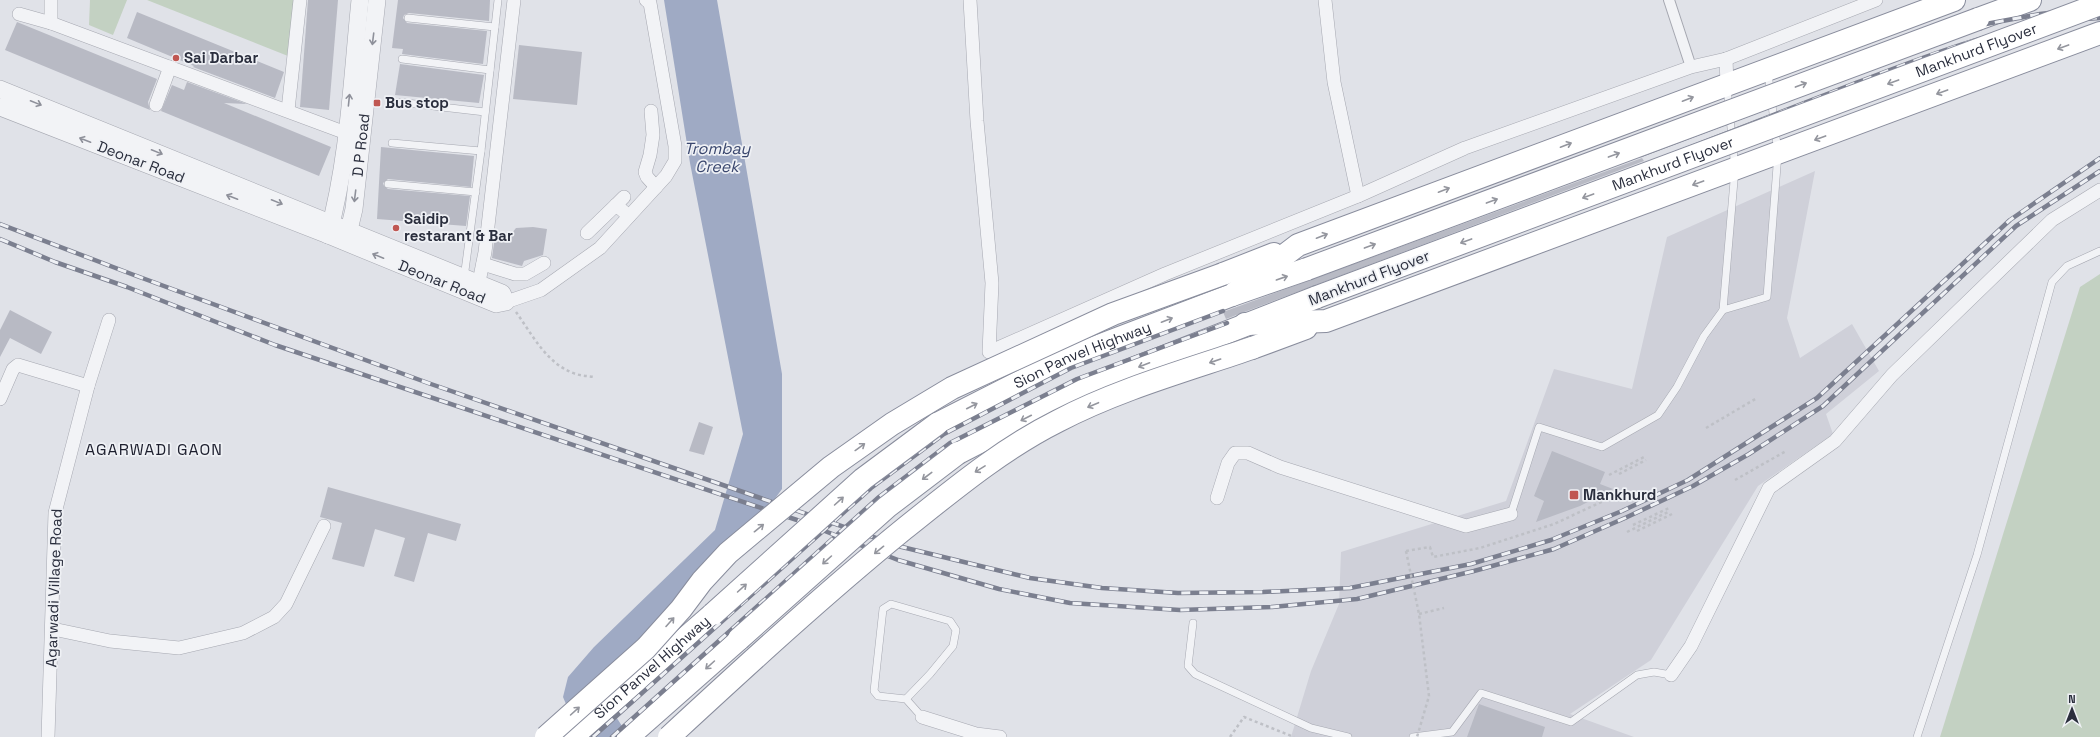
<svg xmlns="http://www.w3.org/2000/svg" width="2100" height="737" viewBox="0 0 2100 737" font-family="'Space Grotesk',sans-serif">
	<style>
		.built { fill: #cfd0d9 }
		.green { fill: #c3d1c2 }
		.water { fill: #9faac4 }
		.building { fill: #b8bac4 }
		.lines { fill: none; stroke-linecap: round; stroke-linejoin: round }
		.service-casing { stroke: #a6a8b1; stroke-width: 8 }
		.pedestrian-casing { stroke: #a6a8b1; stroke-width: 12 }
		.minor-casing { stroke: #a6a8b1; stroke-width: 14 }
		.tertiary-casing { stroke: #a6a8b1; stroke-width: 18 }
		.trunk-casing { stroke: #898d9d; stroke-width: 24 }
		.path { stroke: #bec0c6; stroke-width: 2.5; stroke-dasharray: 3 3; stroke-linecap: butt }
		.service { stroke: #f2f3f6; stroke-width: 7 }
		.pedestrian { stroke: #f2f3f6; stroke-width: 10 }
		.minor { stroke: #f2f3f6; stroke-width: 13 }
		.tertiary { stroke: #f2f3f6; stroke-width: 17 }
		.trunk { stroke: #fff; stroke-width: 22 }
		.rail-casing { stroke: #7b7f8f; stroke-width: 4.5 }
		.rail { stroke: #eff1f5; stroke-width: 3; stroke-dasharray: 9; stroke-linecap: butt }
		.trunk-bridge-casing { stroke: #898d9d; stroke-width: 24; stroke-linecap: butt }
		.path-bridge { stroke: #bec0c6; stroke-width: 2.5; stroke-dasharray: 3 3; stroke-linecap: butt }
		.trunk-bridge { stroke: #fff; stroke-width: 22 }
		.oneway { stroke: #8e909a }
		.oneway2 { stroke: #94969e }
		.poi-dot { fill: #c05752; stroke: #eff1f5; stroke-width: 1.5 }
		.labels { text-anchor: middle; stroke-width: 3.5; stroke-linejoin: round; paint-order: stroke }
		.street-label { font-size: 15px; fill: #2a2e3d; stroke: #eff1f5 }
		.poi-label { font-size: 15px; font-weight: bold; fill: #2a2e3d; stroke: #eff1f5; text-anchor: start }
		.water-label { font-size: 16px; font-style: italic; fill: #39466d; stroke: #eff1f5 }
		.neighbourhood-label { font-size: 16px; letter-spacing: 1px; fill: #1d1f2e; stroke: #eff1f5 }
	</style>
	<rect width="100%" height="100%" fill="#e0e2e8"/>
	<polygon class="built" points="1815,171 1787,318 1800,358 1852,324 1879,371 1826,414 1833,434 1758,486 1651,660 1570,714 1634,737 1291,737 1311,671 1339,604 1341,552 1506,501 1554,369 1632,389 1667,237"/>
	<g class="green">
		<polygon points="90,0 127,0 113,35 89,25"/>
		<polygon points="147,0 297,0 293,58"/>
		<polygon points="2100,274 2100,737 1940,737 2080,287"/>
	</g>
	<polygon class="water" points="664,0 717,0 782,374 782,489 739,548 604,698 629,737 580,737 563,697 568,677 594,647 715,530 743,434 690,163"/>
	<g class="building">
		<polygon points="308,0 338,0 329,110 300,107"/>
		<polygon points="398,0 490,0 489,21 409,13 404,15 403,18 407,23 487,31 483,64 402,54 403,49 392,48"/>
		<polygon points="137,12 284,72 275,98 193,67 194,66 127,38"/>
		<polygon points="17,22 157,79 148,102 150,110 5,50"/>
		<polygon points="519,45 582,52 577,105 513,99"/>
		<polygon points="400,64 484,75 479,103 395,95"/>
		<polygon points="187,82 247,104 224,103 331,147 319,176 161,111 172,85 184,90"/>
		<polygon points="381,147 474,156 471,187 388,179 383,183 384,186 388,189 470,196 466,226 377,219"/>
		<polygon points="1642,158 1644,161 1226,319 1223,312"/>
		<polygon points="533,227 547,229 543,255 524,261 522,266 492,258 494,243 502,232 512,233 516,228"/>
		<polygon points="10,310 52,332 41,354 10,338 0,357 0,330"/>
		<polygon points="699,422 713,427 704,455 689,451"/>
		<polygon points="1552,451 1605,472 1600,484 1613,489 1580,506 1536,522 1544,501 1534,496"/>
		<polygon points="328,487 461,524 456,541 428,533 414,582 394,576 405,538 375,529 364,567 332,559 342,523 320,517"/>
		<polygon points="1479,704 1545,727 1542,737 1467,737"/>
	</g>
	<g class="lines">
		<defs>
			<g id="service">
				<polyline points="408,18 495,27"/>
				<polyline points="402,59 490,70"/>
				<polyline points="1727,87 1735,169 1723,310 1767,297 1778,153 1768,73"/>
				<polyline points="398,102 485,112"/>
				<polyline points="392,143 481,151"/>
				<polyline points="388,184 476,192"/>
				<polyline points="464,278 481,151 498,0"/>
				<polyline points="1511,514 1539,427 1602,447 1658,415 1677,387 1704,336 1723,310"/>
				<polyline points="1193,623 1188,666 1195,674 1311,728 1348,737"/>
				<polyline points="906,699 930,674 953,646 956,630 950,621 891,604 883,609 874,691 878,696 906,699 922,717"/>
				<polyline points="1413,737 1452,732 1481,693 1571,722 1637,675 1654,672 1671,675"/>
				<polyline points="1917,737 1977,555 2052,282 2067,266 2100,251"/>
			</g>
			<polyline id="pedestrian" points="1669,0 1691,67"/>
			<g id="minor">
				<polyline points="51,0 51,23 346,133"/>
				<polyline points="970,0 977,121 992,283 989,352 1165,274 1358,196 1465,148 1691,67 1726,59 1876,0"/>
				<polyline points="1325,0 1334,82 1358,196"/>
				<polyline points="19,14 51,23"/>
				<polyline points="1726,59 1727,84"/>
				<polyline points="156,105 170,67"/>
				<polyline points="288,110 300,0"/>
				<polyline points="651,111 653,135 650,155 645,172 647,177 656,187"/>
				<polyline points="616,205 624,197"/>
				<polyline points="587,233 616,205 629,216"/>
				<polyline points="483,264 515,274 525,274 544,263"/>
				<polyline points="477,292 485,252 514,0"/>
				<polyline points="506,302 541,290 600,248 666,176 675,161 675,146 650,3 646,0"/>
				<polyline points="88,386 109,320"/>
				<polyline points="0,399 13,369 18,365 88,386 55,513 48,737"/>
				<polyline points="1217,498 1228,463 1235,453 1248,453 1280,467 1466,526 1511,514"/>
				<polyline points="53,629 110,641 179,648 243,633 274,617 286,604 324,526"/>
				<polyline points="1671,675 1691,646 1769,488 1835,441 1892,375 2052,220 2100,190"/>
				<polyline points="922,717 976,734 1000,737"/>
			</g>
			<g id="tertiary">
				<polyline points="0,89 502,293 506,302 496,304 328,235 0,107"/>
				<path d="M328 235C349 159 352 78 360 0"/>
				<path id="s1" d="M344 241 349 230 354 209 377 0"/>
			</g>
			<g id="trunk">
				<polyline points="1978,19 2030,0"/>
				<polyline points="1223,274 1274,254"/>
				<polyline points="1232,295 1298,245 1954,0"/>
				<polyline points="1245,324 1326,321 2100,33"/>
				<polyline points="1252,348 1306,328"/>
				<path id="s2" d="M937 424 1067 358 1232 295 1307 269"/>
				<polyline points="958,453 1082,389 1317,297"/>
				<path id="s3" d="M572 737 713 614"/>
				<polyline points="628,737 739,639"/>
			</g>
		</defs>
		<use href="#service" class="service-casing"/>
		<use href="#pedestrian" class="pedestrian-casing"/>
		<use href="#minor" class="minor-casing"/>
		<use href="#tertiary" class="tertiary-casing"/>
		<use href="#trunk" class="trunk-casing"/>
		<g class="path">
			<path d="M516 312C532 334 547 365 576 374 582 376 588 376 594 377"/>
			<polyline points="1706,428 1757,398"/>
			<polyline points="1619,474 1646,460"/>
			<polyline points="1609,475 1644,457"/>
			<polyline points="1735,480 1786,451"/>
			<polyline points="1633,525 1669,508"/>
			<polyline points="1637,531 1672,514"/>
			<polyline points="1627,532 1670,511"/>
			<polyline points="1406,551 1430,547 1433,557 1480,548 1554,524 1625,491"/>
			<polyline points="1419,614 1444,608"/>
			<polyline points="1230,737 1244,717 1294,737"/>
		</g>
		<use href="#service" class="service"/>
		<use href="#pedestrian" class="pedestrian"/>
		<use href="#minor" class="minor"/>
		<use href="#tertiary" class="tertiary"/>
		<use href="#trunk" class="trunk"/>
		<defs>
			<g id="rail">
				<polyline points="1641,155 1986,24 2040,14 2100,7"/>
				<path d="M1645 165C1714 138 1784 111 1853 84 1935 53 2012 21 2100 18"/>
				<polyline points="0,224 134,275 428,383 902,547 1030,578 1102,588 1178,593 1263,592 1350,588 1471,564 1551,540 1622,511 1688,480 1817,398 2010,220 2100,158"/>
				<polyline points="0,239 55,262 127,287 275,345 797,520 898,560 999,589 1070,603 1180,610 1272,607 1357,599 1474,571 1554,549 1625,518 1693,486 1749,454 1823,406 2016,226 2100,171"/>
				<polyline points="593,737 871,488 944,434 1071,368 1223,311"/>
				<polyline points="612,737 879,497 950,443 1077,379 1227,323"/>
			</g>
		</defs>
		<use href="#rail" class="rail-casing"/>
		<use href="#rail" class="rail"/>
		<defs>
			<g id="trunk-bridge">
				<polyline points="1307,269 1978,19"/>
				<path id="s4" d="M1317 297 2100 4"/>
				<polyline points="713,614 863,479 937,424"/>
				<polyline points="739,639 887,507 958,453"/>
				<polyline points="546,737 646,648 681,609 702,581 728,553 831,467 892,424 952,388 1113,314 1223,274"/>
				<path d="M669 737C746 666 823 595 904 529 953 490 1002 449 1058 421 1119 389 1188 370 1252 348"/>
			</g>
		</defs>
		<use href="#trunk-bridge" class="trunk-bridge-casing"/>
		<polyline class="path-bridge" points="1406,551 1419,614 1429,696 1417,737"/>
		<use href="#trunk-bridge" class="trunk-bridge"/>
	</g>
	<defs><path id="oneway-shaft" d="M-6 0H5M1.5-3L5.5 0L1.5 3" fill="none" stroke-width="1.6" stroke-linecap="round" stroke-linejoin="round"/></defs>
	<g class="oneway">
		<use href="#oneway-shaft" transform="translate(373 39) rotate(97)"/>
		<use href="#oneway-shaft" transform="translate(349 100) rotate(-84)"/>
		<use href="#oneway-shaft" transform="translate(36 103) rotate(22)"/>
		<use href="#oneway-shaft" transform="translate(85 140) rotate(-159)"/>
		<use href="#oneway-shaft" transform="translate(157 152) rotate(22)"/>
		<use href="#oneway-shaft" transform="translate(355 196) rotate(97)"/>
		<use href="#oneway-shaft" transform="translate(232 197) rotate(-159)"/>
		<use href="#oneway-shaft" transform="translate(277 202) rotate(22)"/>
		<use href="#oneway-shaft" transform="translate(378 256) rotate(-158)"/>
	</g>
	<g class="oneway2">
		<use href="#oneway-shaft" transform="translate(2063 47) rotate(160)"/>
		<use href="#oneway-shaft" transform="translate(1893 82) rotate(160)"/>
		<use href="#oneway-shaft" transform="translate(1801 85) rotate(-20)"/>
		<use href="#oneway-shaft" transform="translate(1942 92) rotate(160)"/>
		<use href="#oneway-shaft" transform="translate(1688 99) rotate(-21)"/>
		<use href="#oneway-shaft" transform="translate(1820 138) rotate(160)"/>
		<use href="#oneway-shaft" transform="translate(1566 145) rotate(-21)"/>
		<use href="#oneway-shaft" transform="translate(1614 155) rotate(-20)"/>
		<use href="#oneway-shaft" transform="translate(1698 183) rotate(160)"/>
		<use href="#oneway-shaft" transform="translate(1444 190) rotate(-21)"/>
		<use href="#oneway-shaft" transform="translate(1588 196) rotate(160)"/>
		<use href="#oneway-shaft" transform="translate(1492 201) rotate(-20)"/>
		<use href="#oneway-shaft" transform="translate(1322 236) rotate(-21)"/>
		<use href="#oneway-shaft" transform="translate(1466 241) rotate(160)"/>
		<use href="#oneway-shaft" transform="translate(1370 246) rotate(-20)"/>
		<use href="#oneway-shaft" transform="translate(1282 278) rotate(-19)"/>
		<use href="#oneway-shaft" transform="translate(1167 320) rotate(-21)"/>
		<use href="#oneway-shaft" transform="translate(1215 361) rotate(161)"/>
		<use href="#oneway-shaft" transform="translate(1144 365) rotate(159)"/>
		<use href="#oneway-shaft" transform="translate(1093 405) rotate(157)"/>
		<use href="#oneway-shaft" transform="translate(972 406) rotate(-27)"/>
		<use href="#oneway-shaft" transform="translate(1026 418) rotate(153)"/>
		<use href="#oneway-shaft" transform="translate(860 447) rotate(-36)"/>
		<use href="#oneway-shaft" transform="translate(980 469) rotate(148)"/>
		<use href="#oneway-shaft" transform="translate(927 476) rotate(143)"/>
		<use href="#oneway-shaft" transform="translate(839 501) rotate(-42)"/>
		<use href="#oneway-shaft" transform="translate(759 528) rotate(-39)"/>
		<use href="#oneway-shaft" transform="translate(879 550) rotate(141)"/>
		<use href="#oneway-shaft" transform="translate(827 560) rotate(138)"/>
		<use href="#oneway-shaft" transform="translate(742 588) rotate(-42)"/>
		<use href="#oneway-shaft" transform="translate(670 622) rotate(-48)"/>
		<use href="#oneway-shaft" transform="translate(710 665) rotate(138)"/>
		<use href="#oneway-shaft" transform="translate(575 711) rotate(-42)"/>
	</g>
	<g class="poi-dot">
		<circle cx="176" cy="58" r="4"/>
		<rect x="373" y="99" width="8" height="8" rx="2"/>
		<circle cx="396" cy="228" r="4"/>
		<rect x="1569" y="490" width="10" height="10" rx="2"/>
	</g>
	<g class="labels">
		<g class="street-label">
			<text dy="5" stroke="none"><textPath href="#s4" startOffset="704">Mankhurd Flyover</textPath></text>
			<text dy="5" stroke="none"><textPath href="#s1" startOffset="98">D P Road</textPath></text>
			<text transform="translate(141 162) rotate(21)" y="5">Deonar Road</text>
			<text dy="5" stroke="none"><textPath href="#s4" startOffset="380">Mankhurd Flyover</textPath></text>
			<text transform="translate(1369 278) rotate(-21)" y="5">Mankhurd Flyover</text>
			<text transform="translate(442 282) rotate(22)" y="5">Deonar Road</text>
			<text dy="5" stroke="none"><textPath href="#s2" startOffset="161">Sion Panvel Highway</textPath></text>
			<text transform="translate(54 588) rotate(-88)" y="5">Agarwadi Village Road</text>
			<text dy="5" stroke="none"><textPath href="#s3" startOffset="106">Sion Panvel Highway</textPath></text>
		</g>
		<g class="poi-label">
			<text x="184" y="63">Sai Darbar</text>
			<text x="385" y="108">Bus stop</text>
			<text x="404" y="224">Saidip<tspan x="404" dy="17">restarant &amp; Bar</tspan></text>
			<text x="1583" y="500">Mankhurd</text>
		</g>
		<g class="water-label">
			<text x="717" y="154">Trombay<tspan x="717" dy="18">Creek</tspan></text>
		</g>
		<g class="neighbourhood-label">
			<text x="154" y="455">AGARWADI GAON</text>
		</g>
	</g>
	<g transform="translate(2072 709)" stroke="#eff1f5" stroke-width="3" paint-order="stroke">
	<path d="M0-3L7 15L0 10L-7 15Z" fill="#2a2e3d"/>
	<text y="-6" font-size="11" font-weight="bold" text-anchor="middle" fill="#2a2e3d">N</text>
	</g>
</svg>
